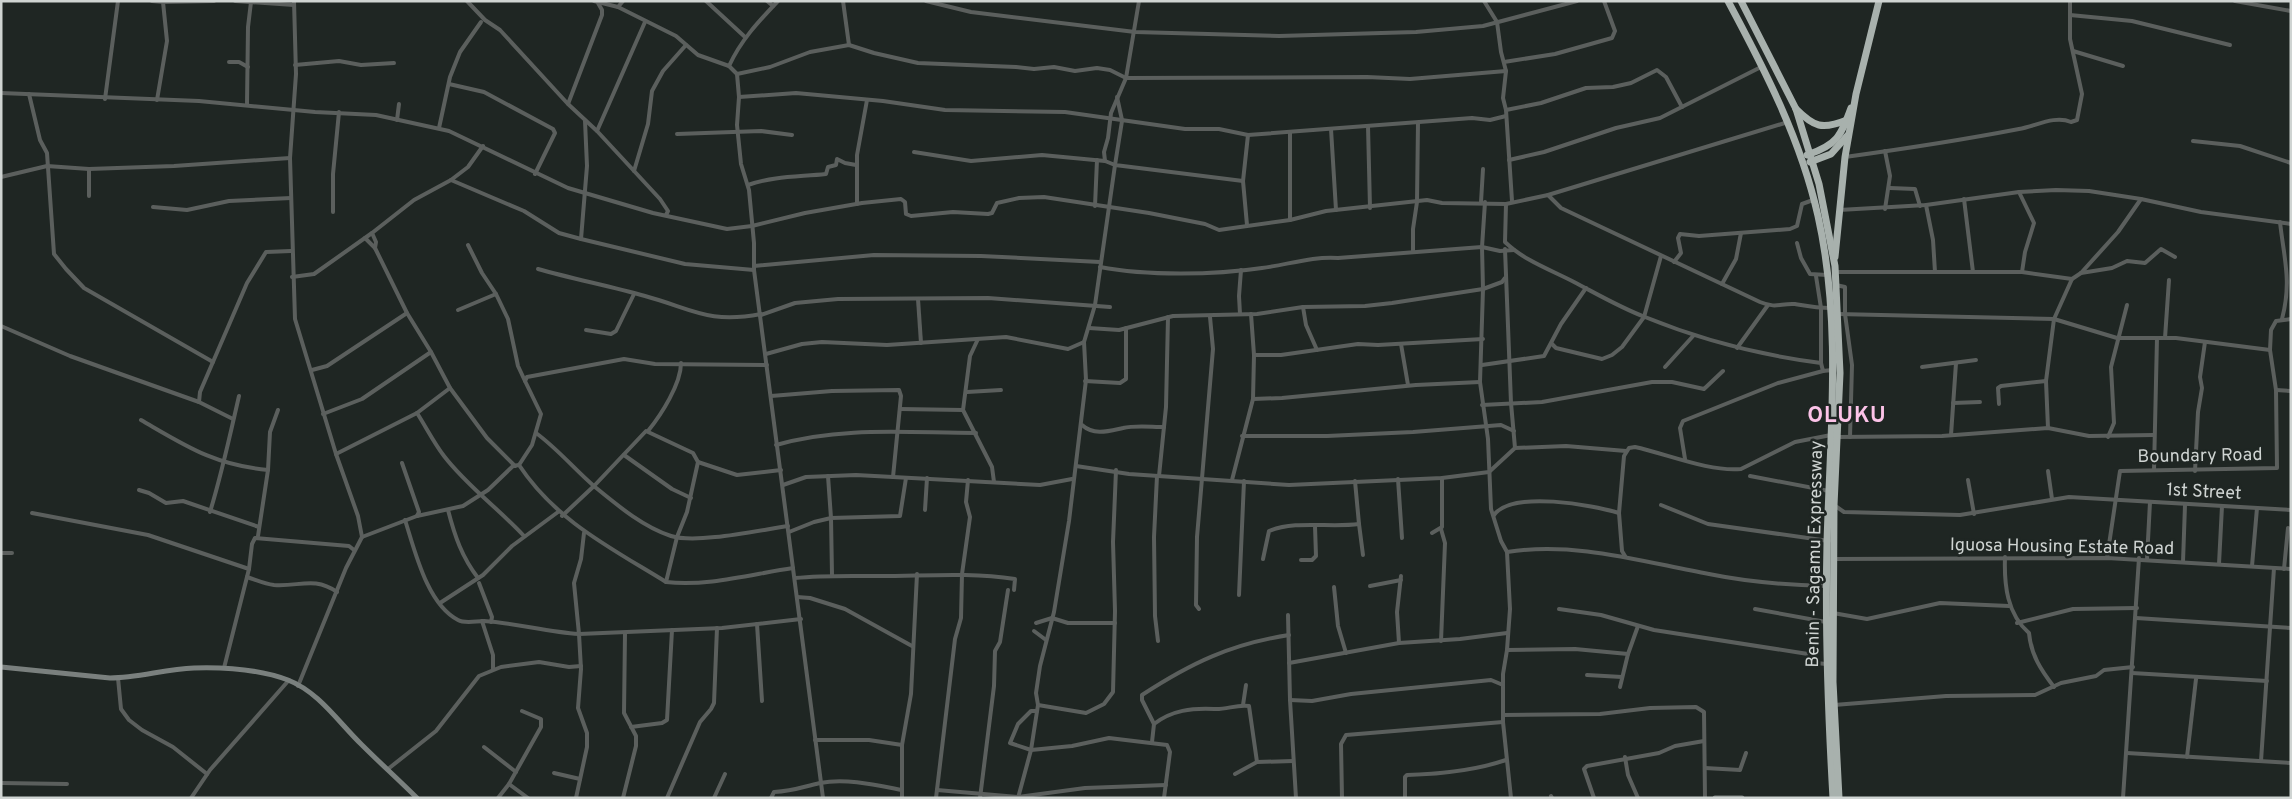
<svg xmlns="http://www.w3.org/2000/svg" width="2292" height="799" viewBox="0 0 2292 799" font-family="Overpass,sans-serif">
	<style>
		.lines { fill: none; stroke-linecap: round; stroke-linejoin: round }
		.street { stroke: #5b5f5d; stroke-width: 4 }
		.secondary { stroke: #7a807e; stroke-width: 5 }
		.highway { stroke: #a8b1ad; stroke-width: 7 }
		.labels { text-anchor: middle; stroke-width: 5; stroke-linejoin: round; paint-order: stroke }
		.street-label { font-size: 18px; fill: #cfd4d2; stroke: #1f2623 }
		.district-label { font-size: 22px; font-weight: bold; letter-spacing: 1px; fill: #fcc3e8; stroke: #1f2623 }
	</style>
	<rect width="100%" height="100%" fill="#1f2623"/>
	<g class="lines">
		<g class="street">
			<polyline points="152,1 163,2"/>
			<polyline points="235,1 294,5"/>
			<polyline points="294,1 296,74 290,158 295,319 336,454 358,516 362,537"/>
			<polyline points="467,1 485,20 500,30 568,104 597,131 660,199 668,211 666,215"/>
			<polyline points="594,1 618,7 676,36 698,55 729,66 737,74 739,97 737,125 741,164 749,190 754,243 754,270 823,798"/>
			<polyline points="706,1 745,37"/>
			<polyline points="767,1 773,6"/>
			<polyline points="843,1 849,45"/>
			<polyline points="926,1 971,12 1135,32 1279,36 1416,32 1483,26 1577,1"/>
			<polyline points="1484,1 1497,22 1501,52 1506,71 1503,98 1506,110 1512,201"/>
			<polyline points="2235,1 2291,11"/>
			<polyline points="618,7 623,1"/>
			<polyline points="2070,15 2132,21 2230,45"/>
			<polyline points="2073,51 2123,66"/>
			<polyline points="229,62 239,62 248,67"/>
			<polyline points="1504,62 1555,54 1612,38 1615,31 1604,1"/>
			<polyline points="295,65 339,61 361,65 394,63"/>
			<path d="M729 66C741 40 758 22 778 1"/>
			<polyline points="737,74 770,67 810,52 849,45 874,53 918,63 1016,67 1034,69 1054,67 1075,71 1097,68 1110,70 1126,78 1367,77 1410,79 1506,71"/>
			<polyline points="449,84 484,92 553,129 555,133 535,174"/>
			<polyline points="1,93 199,101 315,112 376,115 449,131 568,188 653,213 727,229 752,226 805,213 862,203 901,199 905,202 906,214 911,216 953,212 988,214 992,213 997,203 1019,198 1044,197 1149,213 1205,224 1219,230 1290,220 1326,211 1427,200 1442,203 1506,204 1548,195 1788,122"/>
			<polyline points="29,94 40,140 47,153 54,254 66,269 84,288 213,362"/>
			<polyline points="739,97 796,93 883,101 945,110 1065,112 1185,129 1219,129 1248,135 1472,118 1490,120 1506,116"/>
			<polyline points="1117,97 1122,120"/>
			<polyline points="105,99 118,1"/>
			<polyline points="157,100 167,41 163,2 214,1"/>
			<polyline points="247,104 248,27 251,2"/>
			<polyline points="568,104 602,15 602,10 598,3"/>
			<polyline points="1506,110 1541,103 1586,88 1613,87 1631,83 1657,70 1666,77 1682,107"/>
			<polyline points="397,120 399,104"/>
			<polyline points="1122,121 1115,165 1243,181"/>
			<polyline points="1368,126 1370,208"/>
			<polyline points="439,128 450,77 460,52 481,22"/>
			<polyline points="1331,129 1336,210"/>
			<polyline points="597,131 645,22"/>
			<polyline points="1290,132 1290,220"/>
			<polyline points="677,134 761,131 792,135"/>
			<polyline points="2193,141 2240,146 2291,163"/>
			<polyline points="1885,151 1890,176 1885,209"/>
			<polyline points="914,152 971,161 1042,155 1105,161"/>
			<path d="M1845 157C1903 149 1962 140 2019 129 2036 126 2055 115 2071 122L2077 120 2082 94 2070 39V1"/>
			<polyline points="1509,160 1544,152 1616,128 1660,118 1761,67"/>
			<polyline points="634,171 648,124 652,91 663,71 686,45"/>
			<polyline points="1,177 47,166 89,169 174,166 290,158"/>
			<polyline points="451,180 524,211 559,233 581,239 685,264 754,270"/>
			<path d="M748 185C774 176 798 177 826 174L828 167 836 165 837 159 845 163 856 165"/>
			<polyline points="1890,188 1915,189 1920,206"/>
			<polyline points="2019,192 2034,223 2025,252 2022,272"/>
			<path d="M1548 195 1561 208 1760 302C1777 309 1780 303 1795 304 1807 306 1818 308 1830 308"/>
			<polyline points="89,196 89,169"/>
			<polyline points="1964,199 1973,272"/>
			<polyline points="1481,202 1483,169"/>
			<polyline points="1485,202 1482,247 1483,289 1480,382 1488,439 1491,509 1501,541 1507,552 1510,609 1507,650 1503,674 1503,722 1511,798"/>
			<polyline points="857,204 857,155 867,100"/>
			<path d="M1506 204 1505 242C1523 260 1551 270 1574 282 1597 294 1621 308 1645 317 1704 341 1758 355 1821 363L1823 371 1832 370"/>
			<polyline points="1926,205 1933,240 1935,272"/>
			<polyline points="1095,206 1097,160"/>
			<polyline points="153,207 187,210 229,201 291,198"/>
			<polyline points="1839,210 1926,205 2019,192 2056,190 2089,191 2141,199 2201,212 2291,224"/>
			<polyline points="333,212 333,174 339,112"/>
			<path d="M2280 222C2284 259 2292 281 2282 319"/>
			<polyline points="1247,225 1243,181 1248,135"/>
			<polyline points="372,233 376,242 375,248"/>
			<polyline points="365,238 375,248 407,313 431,352 450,388 487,438 515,466"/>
			<polyline points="581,239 587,166 585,121"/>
			<polyline points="1797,243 1801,258 1810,274 1827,275"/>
			<polyline points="468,245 482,273 496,294 508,319 518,366 525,381"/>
			<polyline points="1505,249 1511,403 1515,448"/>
			<polyline points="1413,252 1413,229 1417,202 1418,123"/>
			<polyline points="1674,262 1681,253 1678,238 1680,234 1699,236 1790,229 1797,226 1802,204 1813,200"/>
			<polyline points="754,266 874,255 981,256 1100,262"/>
			<path d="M1100 267C1146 276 1215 275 1262 268 1287 265 1312 256 1338 258L1482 247 1500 251 1514 250"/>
			<path d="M538 269C573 279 610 286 645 296 693 309 708 324 761 314"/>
			<polyline points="1835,272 2022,272 2072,279"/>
			<polyline points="2081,273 2112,268 2127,261 2145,263 2161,249 2175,257"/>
			<polyline points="1816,276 1821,308 1821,363"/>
			<polyline points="292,277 314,274 372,233 414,200 451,180 468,167 483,146"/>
			<polyline points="1722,284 1736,259 1741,233"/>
			<polyline points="1836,285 1845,287 1845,314 1852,365 1850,437"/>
			<polyline points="918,299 921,343"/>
			<polyline points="1303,307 1306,325 1317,350"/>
			<polyline points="458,310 496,294"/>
			<polyline points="1240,314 1239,296 1241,270"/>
			<polyline points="1838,314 2054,319 2117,338 2176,338 2270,350"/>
			<polyline points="761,315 795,303 838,299 988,298 1110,307"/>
			<polyline points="1,326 70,356 199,402 233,419"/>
			<polyline points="1089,328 1119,330 1173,316 1257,314 1303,307 1365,306 1392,303 1483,289 1502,282 1505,278"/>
			<polyline points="586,330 611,334 616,331 634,294"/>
			<polyline points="2165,338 2169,280"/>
			<polyline points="978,339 970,356 963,410 992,467 994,482"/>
			<polyline points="1401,344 1408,385"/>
			<polyline points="1552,344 1556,348 1602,359 1612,355 1622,347 1644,317 1661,256"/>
			<polyline points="1737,348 1768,305"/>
			<polyline points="766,354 802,344 822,342 887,345 1006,337 1068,349 1084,342"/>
			<polyline points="1254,355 1281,355 1358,344 1378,345 1483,339"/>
			<polyline points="1482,365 1544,356 1561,324 1586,288"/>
			<polyline points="1665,367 1694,335"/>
			<polyline points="1922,367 1976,360"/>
			<polyline points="312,370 327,366 407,313"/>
			<polyline points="1085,381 1120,383 1126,379 1126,328"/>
			<polyline points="2276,390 2291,391"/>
			<polyline points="967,392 1001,390"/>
			<polyline points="771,396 832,391 899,390 901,396 893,477"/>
			<polyline points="1253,399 1282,398 1416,385 1480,382"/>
			<polyline points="199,402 200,392 247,283 266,252 291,251"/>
			<polyline points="1953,403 1980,402"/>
			<polyline points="1999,404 1998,388 2001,386 2046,381"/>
			<polyline points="1482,405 1542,402 1652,382 1672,382 1704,389 1723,371"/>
			<polyline points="900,409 963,410"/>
			<path d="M417 413C426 427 434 443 444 456 467 486 498 508 524 536"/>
			<polyline points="323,414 362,399 431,352"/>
			<path d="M141 420C186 446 214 465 268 470"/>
			<path d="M1082 425C1094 436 1109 431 1123 428 1135 425 1151 427 1164 427"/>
			<polyline points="2048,428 2046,381 2054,319 2072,279 2081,273 2118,232 2141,199"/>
			<path d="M648 431C661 415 681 384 681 363"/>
			<path d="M536 433C558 449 574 469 595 487 617 505 643 527 671 536 697 544 760 530 788 526"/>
			<polyline points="1951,435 1956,363"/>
			<polyline points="1242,436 1327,436 1413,432 1501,425 1514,431"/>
			<polyline points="1838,437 1942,436 2048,428 2089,436 2154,435"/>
			<polyline points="2108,437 2114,423 2111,367 2127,305"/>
			<path d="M776 445C841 426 909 433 976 433"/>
			<polyline points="336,454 417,413 450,388"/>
			<polyline points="624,455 672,489 691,498"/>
			<polyline points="1685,459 1680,428 1683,421 1778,383 1823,371"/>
			<polyline points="698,462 737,475 781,470"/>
			<polyline points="402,463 419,512 417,516"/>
			<polyline points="519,465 532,445 541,414 525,381 527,377 624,359 655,364 767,365"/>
			<polyline points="1076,466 1129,474 1289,485 1442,478 1489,472 1515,448 1566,446 1626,451"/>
			<polyline points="2154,470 2157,338"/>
			<polyline points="2048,471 2052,499"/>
			<polyline points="2195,471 2198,412 2202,388 2200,377 2205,342"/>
			<polyline points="1157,476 1154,537 1155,616 1158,641"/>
			<polyline points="1159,476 1166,407 1168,317"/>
			<polyline points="1750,476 1829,491"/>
			<polyline points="1398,479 1402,538"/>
			<polyline points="1232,480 1253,399 1254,355 1251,314"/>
			<polyline points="1968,480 1974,514"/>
			<polyline points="783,485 806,477 856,475 1040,485 1072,479"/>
			<polyline points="139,490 149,493 166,503 183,501 259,527"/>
			<polyline points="1661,505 1708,524 1829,541"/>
			<polyline points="1834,505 1844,512 1960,515 2069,497 2291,510"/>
			<path d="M448 510C455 537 462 557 478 578"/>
			<polyline points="925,510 927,478"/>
			<path d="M210 512C222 473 230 435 239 396"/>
			<polyline points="32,513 148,535 249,569"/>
			<path d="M1494 515C1512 490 1593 505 1619 513"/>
			<polyline points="562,516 594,486 646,431 693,453 698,462 687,512 677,537 666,582"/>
			<path d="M405 520C415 551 427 604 458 620 465 624 476 621 484 621 516 623 547 632 579 634L574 583 581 559 584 533"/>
			<polyline points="1359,524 1363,555"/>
			<polyline points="1441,529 1445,543 1441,641"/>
			<polyline points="789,532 814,522 831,518 828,476"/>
			<polyline points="1432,533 1442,527 1442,478"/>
			<polyline points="258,536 268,470 270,432 278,410"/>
			<path d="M1507 552C1575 541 1643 562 1709 574 1748 582 1787 585 1826 586"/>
			<polyline points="1,553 12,553"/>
			<path d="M1625 556 1622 551 1619 513 1624 456 1629 448 1635 447C1667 454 1709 472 1741 469L1795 442 1831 435"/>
			<path d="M2005 557C2004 585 2007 614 2029 633 2031 655 2041 670 2054 687"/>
			<polyline points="2107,558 2120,471 2277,468 2276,390 2270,350 2271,330 2276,321 2291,319"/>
			<path d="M1263 559 1269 531C1296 520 1330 528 1359 524L1355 481"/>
			<polyline points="1833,559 2107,558 2291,569"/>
			<polyline points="2147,559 2150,502"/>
			<polyline points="1301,560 1312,560 1316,556 1315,526"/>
			<polyline points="2183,562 2185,505"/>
			<polyline points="2219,564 2222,506"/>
			<polyline points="2252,566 2257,508"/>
			<polyline points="2284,569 2288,528"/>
			<polyline points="832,575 831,518 900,516 906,478"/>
			<path d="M247 577C256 580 265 584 274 585 299 587 314 576 337 592"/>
			<path d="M795 578C824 575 851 576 880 576 925 576 969 572 1015 579L1014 590"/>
			<polyline points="479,583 492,617 491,622"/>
			<polyline points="1370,586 1401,580"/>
			<polyline points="1334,587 1338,626 1346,653"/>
			<polyline points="1239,595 1244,481"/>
			<polyline points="797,597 810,598 845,609 912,646"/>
			<polyline points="440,603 483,575 512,546 558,512"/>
			<polyline points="1199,609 1196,605 1197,537 1213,349 1210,317"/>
			<polyline points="1559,609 1601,615 1654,630 1808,654 1816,663 1826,664"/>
			<polyline points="1755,609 1826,622"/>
			<polyline points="1833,613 1867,619 1940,603 2009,606"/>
			<polyline points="1288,615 1290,700 1296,798"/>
			<polyline points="2136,618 2291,628"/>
			<polyline points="482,621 493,655 493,669"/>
			<polyline points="1036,623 1052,618 1068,623 1115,623"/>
			<polyline points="2017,623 2073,609 2137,608"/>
			<polyline points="757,624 762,701"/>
			<polyline points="1034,631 1046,640"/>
			<polyline points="1399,643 1397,612 1401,576"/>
			<polyline points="1507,650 1575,649 1628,654"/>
			<polyline points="1289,663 1399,643 1460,639 1507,633"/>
			<polyline points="224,668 249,569 252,544 255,538 349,546 354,550"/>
			<polyline points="2132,673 2267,681"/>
			<polyline points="1587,675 1622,677"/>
			<polyline points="118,678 121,709 129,720 142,730 173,747 207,774"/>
			<path d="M298 686 346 568 362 537 417 516 463 506 488 490 513 466 519 465C556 521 611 548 666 582 707 587 752 574 793 568"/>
			<polyline points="1620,687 1628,654 1638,626"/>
			<polyline points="1290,700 1312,701 1351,694 1491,680 1503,685"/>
			<polyline points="1038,705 1086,713 1104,704 1113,692 1115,611 1113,542 1116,470"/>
			<polyline points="1243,705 1246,685"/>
			<polyline points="1834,705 1946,696 2035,695 2061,683 2096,676 2104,670 2133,667"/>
			<polyline points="1037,711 1031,711 1018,724 1010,743 1031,750 1072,746 1109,738 1167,745 1170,752 1164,798"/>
			<polyline points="1503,715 1600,714 1650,708 1696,707 1704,712 1705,798"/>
			<path d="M1154 724 1142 700V695C1191 663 1231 644 1289 635"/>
			<polyline points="631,727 662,723 667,720 672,630"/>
			<polyline points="815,740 869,740 902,745"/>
			<path d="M1152 742 1154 724C1172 710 1192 708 1214 709 1226 710 1237 704 1249 706L1257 762"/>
			<polyline points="484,747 516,772"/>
			<polyline points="2127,753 2291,763"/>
			<polyline points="1625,757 1628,775 1638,798"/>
			<polyline points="2187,757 2196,679"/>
			<polyline points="2261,761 2274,568"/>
			<polyline points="1705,768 1740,770 1746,753"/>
			<polyline points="388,769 436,731 479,676 501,667 539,662 569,667 581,666"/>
			<polyline points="554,773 580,779"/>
			<polyline points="1235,774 1257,762 1293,761"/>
			<polyline points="1,783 67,784"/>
			<polyline points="509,784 528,798"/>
			<polyline points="937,790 1018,797 1085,788 1166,785"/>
			<polyline points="1551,796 1552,798"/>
			<polyline points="191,798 210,770 289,680"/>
			<polyline points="498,798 509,784 541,727 541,719 522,711"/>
			<polyline points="576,798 587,747 587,733 578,708 581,669 579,634 722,628 801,619"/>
			<polyline points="623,798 636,746 636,736 624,713 625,633"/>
			<polyline points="667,798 700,722 711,709 714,703 717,628"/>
			<polyline points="714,798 725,774"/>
			<path d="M771 798 774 792C794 791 802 787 820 783 846 778 876 785 902 790"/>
			<polyline points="902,798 902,745 911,694 917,574"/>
			<polyline points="936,798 955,639 961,618 962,574 970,517 966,502 968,480"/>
			<polyline points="980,798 994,686 995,651 1000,642 1008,590"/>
			<polyline points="1018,798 1031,750 1038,705 1036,693 1040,666 1054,612 1069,521 1086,380 1084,342 1095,305 1115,165 1105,161 1104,152 1108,138 1111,113 1126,78 1139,1"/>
			<polyline points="1342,798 1341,744 1346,735 1503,722"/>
			<path d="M1405 798V777L1407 775C1441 774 1474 771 1506 760"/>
			<polyline points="1594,798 1584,769 1587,766 1659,753 1675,746 1704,741"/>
			<polyline points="2123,798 2139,558"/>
		</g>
		<g class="secondary">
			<path d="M1 667 110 678C138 678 165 669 194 668 226 667 258 669 288 680 319 692 339 723 362 745 380 763 399 780 417 798"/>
			<polyline points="1715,798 1742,798"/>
		</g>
		<g class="highway">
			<path d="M1728 1C1765 70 1801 140 1818 216 1842 323 1830 435 1827 543 1825 629 1828 713 1833 798"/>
			<polyline points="1741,1 1796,109 1819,184 1835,266 1840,373 1834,505 1833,682 1839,798"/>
			<path d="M1796 109C1814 127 1822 130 1847 120"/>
			<path d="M1807 155C1837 145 1841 136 1851 108"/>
			<polyline points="1810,162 1831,154 1847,136"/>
			<polyline points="1835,257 1845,157 1856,94 1879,1"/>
		</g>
	</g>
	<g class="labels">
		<g class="street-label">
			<text transform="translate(2200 455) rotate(-1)" y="6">Boundary Road</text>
			<text transform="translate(2204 491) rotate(3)" y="6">1st Street</text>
			<text transform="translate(2062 546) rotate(1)" y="6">Iguosa Housing Estate Road</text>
			<text transform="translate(1814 554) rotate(-89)" y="6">Benin - Sagamu Expressway</text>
		</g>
		<g class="district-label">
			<text x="1847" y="422">OLUKU</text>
		</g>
	</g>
	<rect width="2292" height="799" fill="none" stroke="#cfd4d2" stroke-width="5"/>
</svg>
